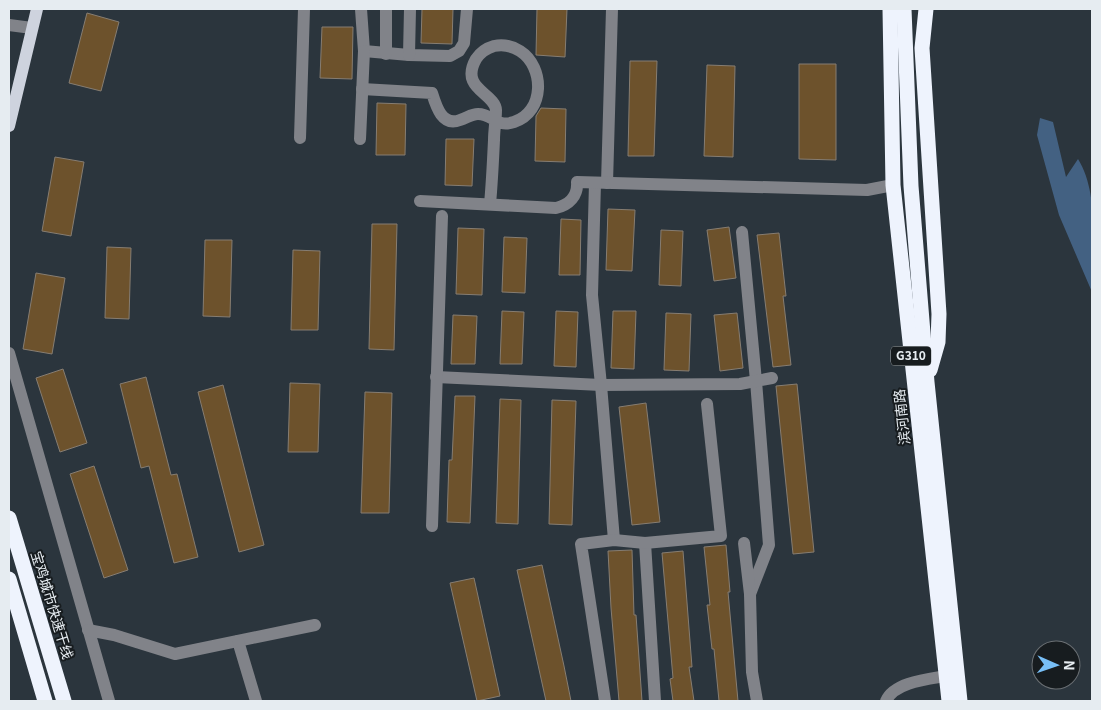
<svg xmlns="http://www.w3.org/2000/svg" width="1101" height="710" viewBox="0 0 1101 710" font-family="Georgia,'Noto Sans SC',serif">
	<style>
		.water { fill: #436182 }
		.building { fill: #6d522c; stroke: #867d72 }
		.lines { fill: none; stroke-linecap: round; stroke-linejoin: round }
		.minor { stroke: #818389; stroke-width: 12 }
		.major { stroke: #ced3de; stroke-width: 12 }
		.highway { stroke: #eef3fd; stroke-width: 15 }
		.labels { text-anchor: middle; stroke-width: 4; stroke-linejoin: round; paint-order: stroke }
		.shield { fill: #171c1f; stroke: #a8aeb2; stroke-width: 1 }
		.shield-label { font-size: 12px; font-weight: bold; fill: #e6ecf1 }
		.street-label { font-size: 14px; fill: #e6ecf1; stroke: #171c1f }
	</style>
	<rect width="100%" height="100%" fill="#2b353d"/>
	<path class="water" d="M1040 118 1053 122 1066 177 1078 159C1100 194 1092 252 1092 292L1059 215 1037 135Z"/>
	<g class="building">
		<polygon points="422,9 453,9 452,44 421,43"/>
		<polygon points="537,9 567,9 565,57 536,55"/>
		<polygon points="87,13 119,22 101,91 69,83"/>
		<polygon points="322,27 353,27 352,79 320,78"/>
		<polygon points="630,61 657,61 654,156 628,156"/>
		<polygon points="799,64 836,64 836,160 799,159"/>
		<polygon points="707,65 735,66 733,157 704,156"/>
		<polygon points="377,103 406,104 405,155 376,155"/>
		<polygon points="541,108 566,109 565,162 535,161 536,116"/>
		<polygon points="446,139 474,139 472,186 445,185"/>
		<polygon points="55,157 84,162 71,236 42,231"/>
		<polygon points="608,209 635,210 632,271 606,270"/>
		<polygon points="561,219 581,220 580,275 559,275"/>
		<polygon points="372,224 397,224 394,350 369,349"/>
		<polygon points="729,227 736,278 714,281 707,230"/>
		<polygon points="458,228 484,229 482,295 456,294"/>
		<polygon points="661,230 683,231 681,286 659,285"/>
		<polygon points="779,233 786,296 783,296 791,365 773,367 757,235"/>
		<polygon points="504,237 527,238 525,293 502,292"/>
		<polygon points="205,240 232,240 230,317 203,316"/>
		<polygon points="107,247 131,248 129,319 105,318"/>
		<polygon points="293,250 320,251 318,330 291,330"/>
		<polygon points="36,273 65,278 52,354 23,349"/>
		<polygon points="502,311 524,312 522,364 500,364"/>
		<polygon points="556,311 578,312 576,367 554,366"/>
		<polygon points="613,311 636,311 634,369 611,368"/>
		<polygon points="666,313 691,314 689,371 664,370"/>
		<polygon points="737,313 743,368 720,371 714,315"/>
		<polygon points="453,315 477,316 475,364 451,364"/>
		<polygon points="63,369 87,443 60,452 36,378"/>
		<polygon points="146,377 171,475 177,474 198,557 174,563 149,466 141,468 120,384"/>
		<polygon points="290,383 320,384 318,452 288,452"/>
		<polygon points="797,384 814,552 793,554 776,386"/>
		<polygon points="223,385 264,545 239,552 198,392"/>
		<polygon points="365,392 392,393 389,513 361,513"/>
		<polygon points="455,396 475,396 470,523 447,522 449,460 452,460"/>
		<polygon points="500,399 521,400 518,524 496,523"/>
		<polygon points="552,400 576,401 572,525 549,524"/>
		<polygon points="646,403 660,522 632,525 619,407"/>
		<polygon points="94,466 128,570 104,578 70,474"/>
		<polygon points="726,545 730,592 728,592 738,701 719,701 714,649 712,649 707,605 710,605 704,547"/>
		<polygon points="632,550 634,615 636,615 642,701 619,701 611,608 608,551"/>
		<polygon points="683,551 692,667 689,667 694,701 673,701 670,679 673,678 662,553"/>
		<polygon points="542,565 564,666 571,701 546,701 517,570"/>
		<polygon points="474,578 500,696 477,701 450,583"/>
	</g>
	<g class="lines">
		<g class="minor">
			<polyline points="361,9 364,51 409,55 450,56 459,51 464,43 467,9"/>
			<polyline points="9,25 32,28"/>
			<polyline points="386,54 386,9"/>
			<polyline points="409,55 410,9"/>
			<path d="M362 89 432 93C436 106 442 127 460 120 467 118 471 114 478 114 493 114 496 128 514 122 545 112 545 67 520 51 512 46 503 44 494 46 487 48 480 53 476 59 459 89 495 93 496 110 496 120 494 130 494 140 493 161 492 183 490 204"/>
			<polyline points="300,138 304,9"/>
			<polyline points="360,139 364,51"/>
			<polyline points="595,183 592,295 601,385 614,540"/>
			<polyline points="607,183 612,9"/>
			<path d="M420 201 556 208C569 205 578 196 577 182L867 190 893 185"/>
			<polyline points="742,232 756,381 769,545 750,594"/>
			<polyline points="9,353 109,701"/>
			<polyline points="436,377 601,385 740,384 772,378"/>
			<polyline points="432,526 442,216"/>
			<polyline points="645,543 655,701"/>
			<polyline points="744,543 750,594 752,672 757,701"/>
			<polyline points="88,630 114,635 175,654 315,625"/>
			<polyline points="238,641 256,701"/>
			<polyline points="605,701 581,544 614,540 645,543 721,536 707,404"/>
			<path d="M886 701C894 682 929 679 946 676"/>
		</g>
		<polyline class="major" points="9,126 37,9"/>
		<g class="highway">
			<polyline points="890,9 893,185 949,701"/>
			<polyline points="904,9 911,186 927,382 960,701"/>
			<polyline points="926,9 922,48 939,314 938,342 930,370"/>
			<polyline points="9,518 64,701"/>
			<polyline points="9,579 45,701"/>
		</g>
	</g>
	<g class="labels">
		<rect class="shield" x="891" y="346.5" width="40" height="19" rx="4"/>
		<g class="shield-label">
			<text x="911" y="360">G310</text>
		</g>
		<g class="street-label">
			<text transform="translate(902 417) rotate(-96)" y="5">滨河南路</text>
			<text transform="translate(52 605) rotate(73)" y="5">宝鸡城市快速干线</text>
		</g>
	</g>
	<rect width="1101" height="710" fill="none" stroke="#e6ecf1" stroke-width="20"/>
	<g transform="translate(1056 665) rotate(92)"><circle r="24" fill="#171c1f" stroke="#6a6f73"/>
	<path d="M0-4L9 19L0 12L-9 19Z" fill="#78bff7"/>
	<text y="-8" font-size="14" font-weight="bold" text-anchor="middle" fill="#e6ecf1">N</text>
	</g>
</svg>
